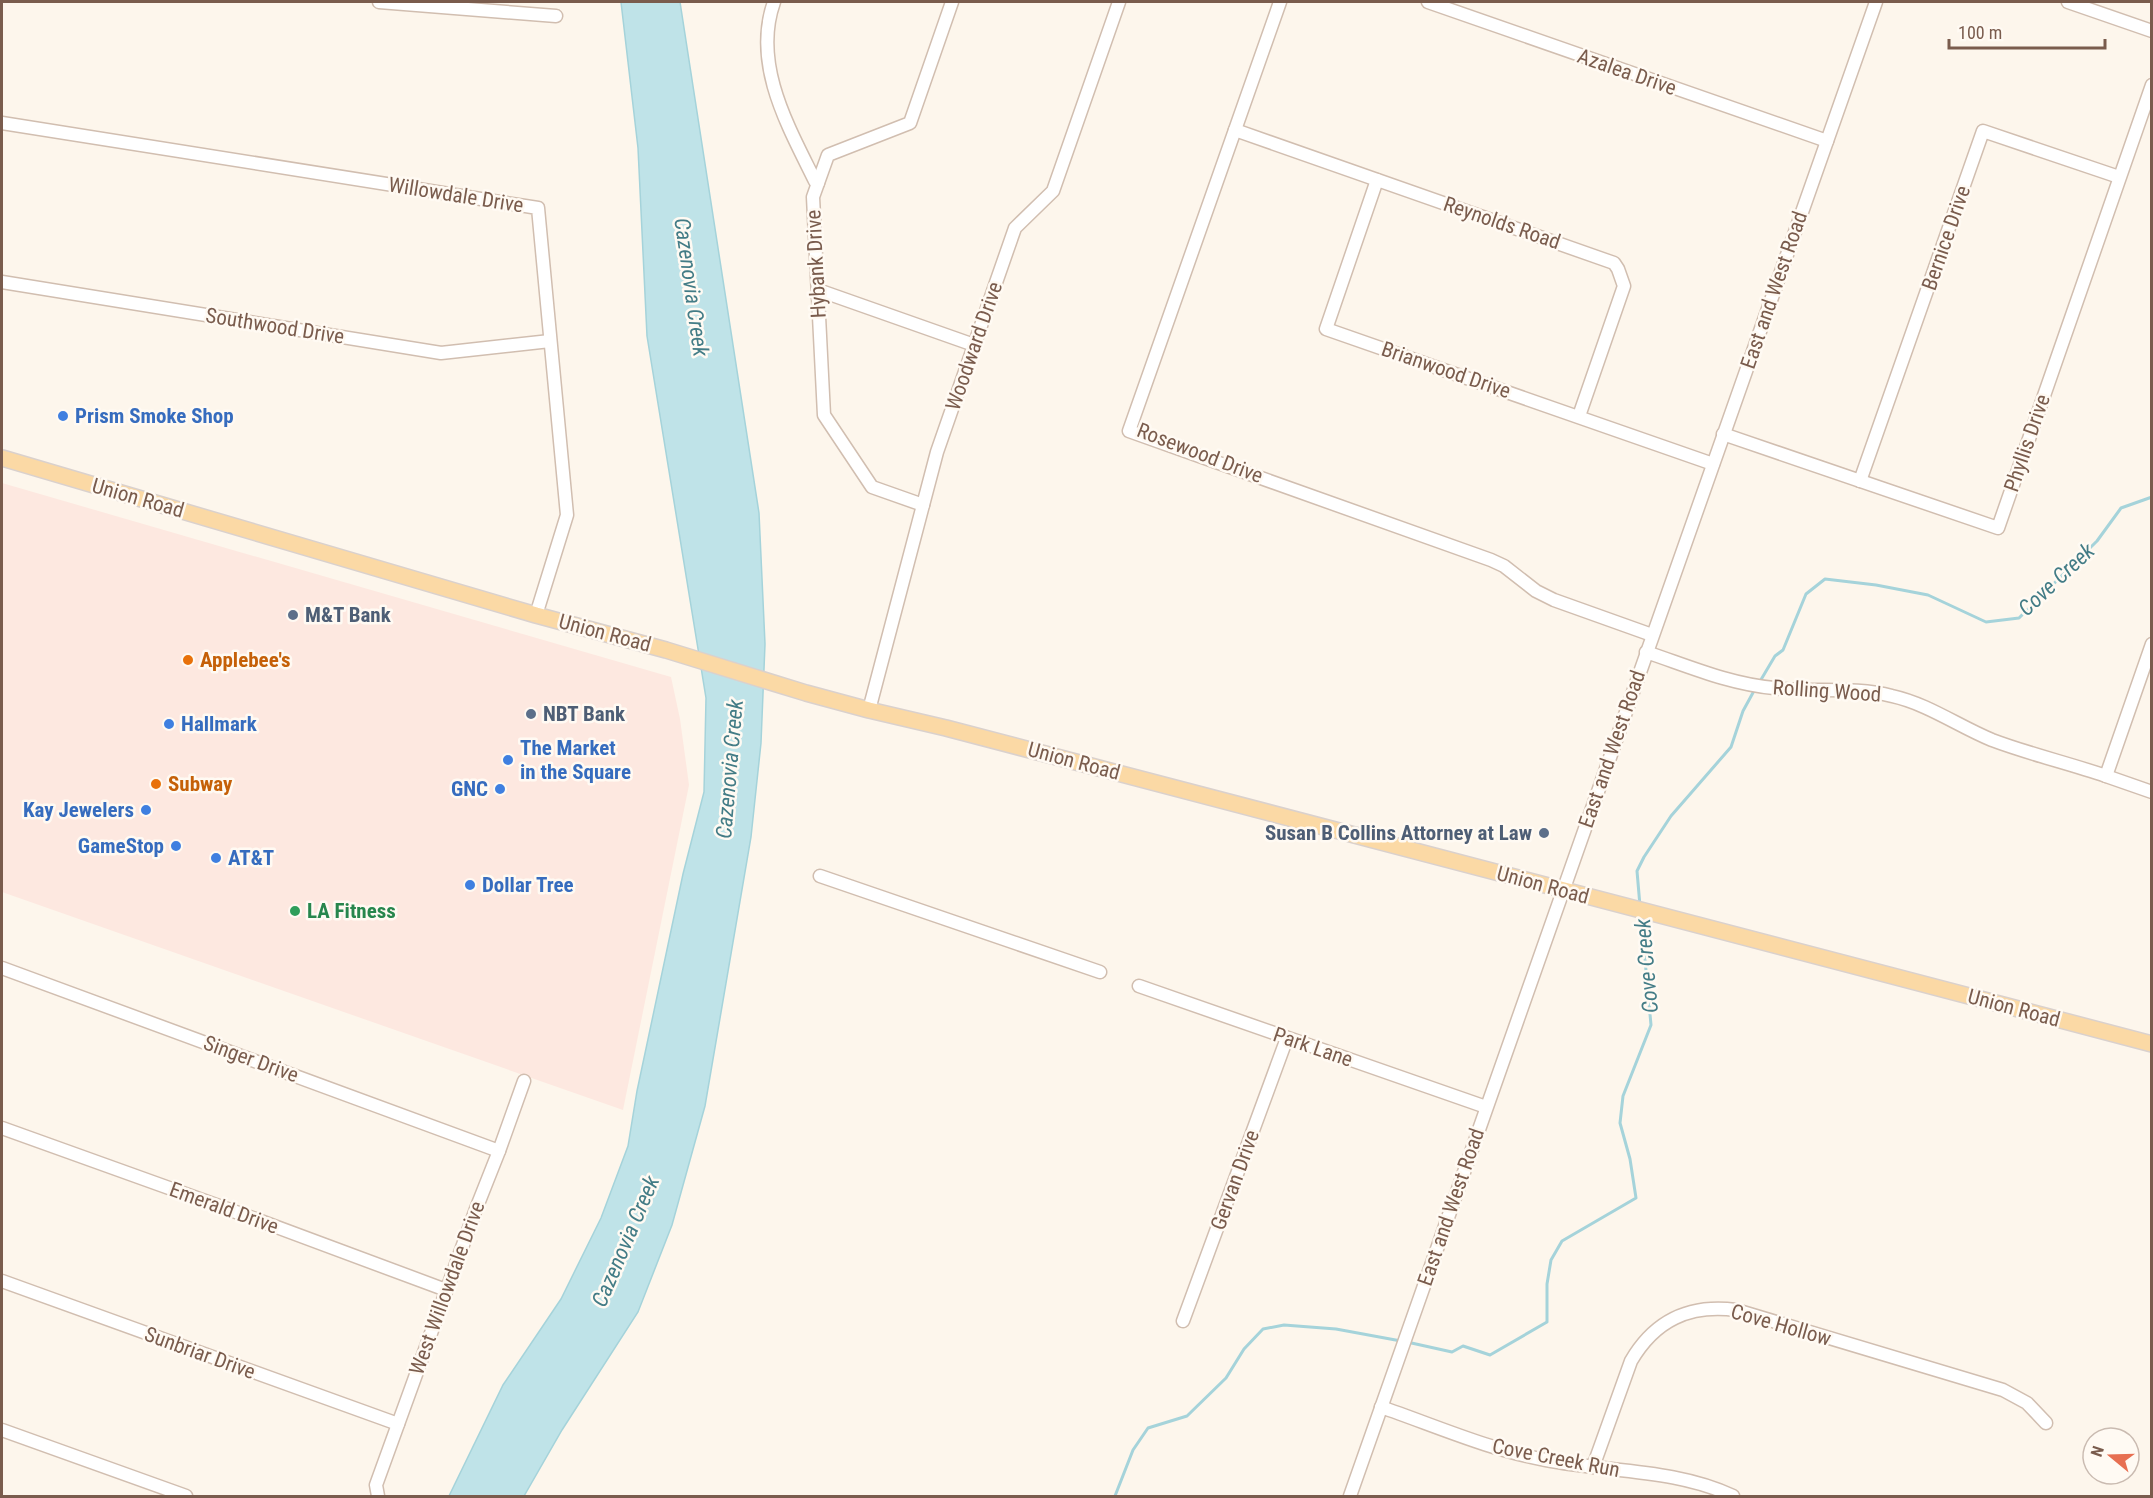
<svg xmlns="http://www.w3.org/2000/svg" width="2153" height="1498" viewBox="0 0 2153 1498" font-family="'Roboto Condensed',sans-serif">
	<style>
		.commercial { fill: #fde8e0 }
		.water { fill: #bfe3e8; stroke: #a5d3da; stroke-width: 1.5 }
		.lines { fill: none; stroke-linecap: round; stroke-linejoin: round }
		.stream { stroke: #a5d3da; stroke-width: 3 }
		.minor-casing { stroke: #d1beb0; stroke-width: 15 }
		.major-casing { stroke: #dad1cd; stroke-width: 18 }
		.minor { stroke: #fff; stroke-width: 12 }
		.major { stroke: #fbd9a5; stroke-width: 15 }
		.shop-dot { fill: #3f7fe0; stroke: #fffaf3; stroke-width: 2 }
		.service-dot { fill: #5c6f8a; stroke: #fffaf3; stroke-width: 2 }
		.food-dot { fill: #e8710a; stroke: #fffaf3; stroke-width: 2 }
		.leisure-dot { fill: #2e9e5b; stroke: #fffaf3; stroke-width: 2 }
		.labels { text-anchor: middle; stroke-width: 5; stroke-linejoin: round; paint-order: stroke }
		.street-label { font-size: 21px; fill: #7a5c4d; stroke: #fffaf3 }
		.shop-label { font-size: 21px; font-weight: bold; fill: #366cbe; stroke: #fffaf3; text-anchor: start }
		.service-label { font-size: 21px; font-weight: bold; fill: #4e5e75; stroke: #fffaf3; text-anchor: start }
		.food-label { font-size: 21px; font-weight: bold; fill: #c56008; stroke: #fffaf3; text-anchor: start }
		.leisure-label { font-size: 21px; font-weight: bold; fill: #27864d; stroke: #fffaf3; text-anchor: start }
		.water-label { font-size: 22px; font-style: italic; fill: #437c86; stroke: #fffaf3 }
	</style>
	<rect width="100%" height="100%" fill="#fdf6ec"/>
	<polygon class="commercial" points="2,483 671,677 680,719 689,785 623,1110 2,892"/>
	<polygon class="water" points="621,2 680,2 759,513 765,644 761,743 751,837 705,1106 672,1225 638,1312 562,1430 524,1496 449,1496 503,1385 561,1299 601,1218 628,1146 637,1091 683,874 704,792 706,698 647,336 638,148"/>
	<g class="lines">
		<g class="stream">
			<polyline points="1759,683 1775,656 1783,650 1806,594 1825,579 1876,585 1928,595 1986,622 2019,618 2097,541 2121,508 2152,497"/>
			<polyline points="1640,906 1637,871 1644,857 1671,816 1731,747 1743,711 1755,689"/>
			<polyline points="1407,1342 1452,1352 1463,1346 1490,1355 1547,1322 1547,1284 1551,1260 1562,1241 1636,1198 1630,1159 1620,1123 1623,1096 1651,1025 1641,916"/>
			<polyline points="1115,1496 1133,1450 1148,1428 1187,1416 1226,1378 1244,1349 1263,1329 1284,1325 1336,1329 1401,1341"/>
		</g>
		<defs>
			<g id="minor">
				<polyline points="379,2 556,16"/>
				<path d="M774 2C752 64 788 126 815 181L818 183"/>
				<polyline points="1280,2 1129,431 1491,560 1504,566 1536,591 1554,600 1652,635"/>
				<polyline points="1428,2 1827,141"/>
				<polyline points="2068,2 2152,31"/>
				<polyline points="2,123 538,208 567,515 536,615"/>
				<polyline points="1235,130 1614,263 1618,269 1624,286 1579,416"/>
				<polyline points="1377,180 1326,329 1713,464"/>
				<polyline points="2,282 441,353 550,341"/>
				<polyline points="818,290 974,345"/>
				<polyline points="1723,434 1998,528 2152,85"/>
				<polyline points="1860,481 1983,131 2119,177"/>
				<polyline points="923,505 872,487 824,415 813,197 828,155 910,123 952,2"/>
				<polyline points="2152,644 2106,776 2152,792"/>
				<path d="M1646 652C1688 666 1729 684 1774 688 1813 693 1853 686 1892 696 1928 704 1958 726 1992 740 2029 754 2068 763 2106 776"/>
				<polyline points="869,710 937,452 1015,228 1053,191 1119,2"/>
				<polyline points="820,876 1100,972"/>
				<polyline points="2,968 499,1151"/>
				<polyline points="1139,986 1486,1107"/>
				<polyline points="2,1128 247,1216 446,1290"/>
				<polyline points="2,1281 398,1424"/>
				<polyline points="1183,1321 1287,1038"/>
				<path d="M1381 1407C1436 1426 1490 1450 1546 1460 1608 1472 1676 1469 1733 1496"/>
				<polyline points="2,1430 186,1496"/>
				<path d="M1593 1467 1631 1361C1655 1320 1689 1304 1736 1310L2003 1390 2027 1403 2046 1423"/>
				<polyline points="378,1496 376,1485 476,1209 499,1151 524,1081"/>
				<polyline points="1350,1496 1876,2"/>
			</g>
			<polyline id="major" points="2,458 536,615 666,650 806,693 869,710 946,728 2152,1044"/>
		</defs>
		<use href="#minor" class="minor-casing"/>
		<use href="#major" class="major-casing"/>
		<use href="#minor" class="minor"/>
		<use href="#major" class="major"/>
	</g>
	<g class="shop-dot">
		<circle cx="63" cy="416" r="6"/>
		<circle cx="169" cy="724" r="6"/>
		<circle cx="508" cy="760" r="6"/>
		<circle cx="500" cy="789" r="6"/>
		<circle cx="146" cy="810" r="6"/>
		<circle cx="176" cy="846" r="6"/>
		<circle cx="216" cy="858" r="6"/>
		<circle cx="470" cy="885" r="6"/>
	</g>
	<g class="service-dot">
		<circle cx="293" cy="615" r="6"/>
		<circle cx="531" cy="714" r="6"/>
		<circle cx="1544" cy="833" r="6"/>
	</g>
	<g class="food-dot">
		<circle cx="188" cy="660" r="6"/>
		<circle cx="156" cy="784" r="6"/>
	</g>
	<circle class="leisure-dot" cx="295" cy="911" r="6"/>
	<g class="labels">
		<g class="street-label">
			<text transform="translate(1627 72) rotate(19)" y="7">Azalea Drive</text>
			<text transform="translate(456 195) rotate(9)" y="7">Willowdale Drive</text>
			<text transform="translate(1502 223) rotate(19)" y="7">Reynolds Road</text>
			<text transform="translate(1946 238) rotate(-71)" y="7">Bernice Drive</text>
			<text transform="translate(816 264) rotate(-93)" y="7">Hybank Drive</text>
			<text transform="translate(1774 290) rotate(-71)" y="7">East and West Road</text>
			<text transform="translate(275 326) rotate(9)" y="7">Southwood Drive</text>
			<text transform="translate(974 346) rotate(-71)" y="7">Woodward Drive</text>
			<text transform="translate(1446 370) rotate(19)" y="7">Brianwood Drive</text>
			<text transform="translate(2027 443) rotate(-71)" y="7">Phyllis Drive</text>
			<text transform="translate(1200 453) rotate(21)" y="7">Rosewood Drive</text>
			<text transform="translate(138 498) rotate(16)" y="7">Union Road</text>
			<text transform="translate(605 633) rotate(15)" y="7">Union Road</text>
			<text transform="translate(1827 691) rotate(4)" y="7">Rolling Wood</text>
			<text transform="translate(1612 749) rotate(-71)" y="7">East and West Road</text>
			<text transform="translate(1074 761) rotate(15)" y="7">Union Road</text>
			<text transform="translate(1543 885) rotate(15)" y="7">Union Road</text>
			<text transform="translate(2014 1008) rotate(15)" y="7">Union Road</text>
			<text transform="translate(1313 1047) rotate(19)" y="7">Park Lane</text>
			<text transform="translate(251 1059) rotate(20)" y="7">Singer Drive</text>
			<text transform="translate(1235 1180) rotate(-70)" y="7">Gervan Drive</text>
			<text transform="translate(1451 1207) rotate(-71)" y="7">East and West Road</text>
			<text transform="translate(224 1208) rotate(20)" y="7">Emerald Drive</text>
			<text transform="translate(447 1288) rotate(-70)" y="7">West Willowdale Drive</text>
			<text transform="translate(1781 1325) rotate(16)" y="7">Cove Hollow</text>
			<text transform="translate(200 1353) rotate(20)" y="7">Sunbriar Drive</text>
			<text transform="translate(1556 1458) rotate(11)" y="7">Cove Creek Run</text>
		</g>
		<g class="shop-label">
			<text x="75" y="423">Prism Smoke Shop</text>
			<text x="181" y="731">Hallmark</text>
			<text x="520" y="755">The Market<tspan x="520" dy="24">in the Square</tspan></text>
			<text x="488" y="796" text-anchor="end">GNC</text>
			<text x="134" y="817" text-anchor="end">Kay Jewelers</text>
			<text x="164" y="853" text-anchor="end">GameStop</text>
			<text x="228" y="865">AT&amp;T</text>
			<text x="482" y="892">Dollar Tree</text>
		</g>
		<g class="service-label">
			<text x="305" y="622">M&amp;T Bank</text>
			<text x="543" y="721">NBT Bank</text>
			<text x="1532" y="840" text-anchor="end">Susan B Collins Attorney at Law</text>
		</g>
		<g class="food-label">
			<text x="200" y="667">Applebee's</text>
			<text x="168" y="791">Subway</text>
		</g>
		<g class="leisure-label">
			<text x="307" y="918">LA Fitness</text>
		</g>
		<g class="water-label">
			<text transform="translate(692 287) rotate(82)" y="8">Cazenovia Creek</text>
			<text transform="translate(2056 579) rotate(-43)" y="8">Cove Creek</text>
			<text transform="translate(729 769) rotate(-85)" y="8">Cazenovia Creek</text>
			<text transform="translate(1646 966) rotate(-95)" y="8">Cove Creek</text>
			<text transform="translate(625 1241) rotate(-67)" y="8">Cazenovia Creek</text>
		</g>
	</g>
	<rect width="2153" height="1498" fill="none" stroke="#7a5c4d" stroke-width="6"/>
	<g transform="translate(2111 1456) rotate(289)"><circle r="28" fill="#fffaf3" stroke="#cabbb1" stroke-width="1.5"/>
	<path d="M0-4.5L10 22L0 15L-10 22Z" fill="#e76f51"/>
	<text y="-9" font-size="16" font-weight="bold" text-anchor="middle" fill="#7a5c4d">N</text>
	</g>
	<path d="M1949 39v9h156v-9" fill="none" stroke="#7a5c4d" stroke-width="3"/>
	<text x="1958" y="39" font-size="18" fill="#7a5c4d" stroke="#fffaf3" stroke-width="4.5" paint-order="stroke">100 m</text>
</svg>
